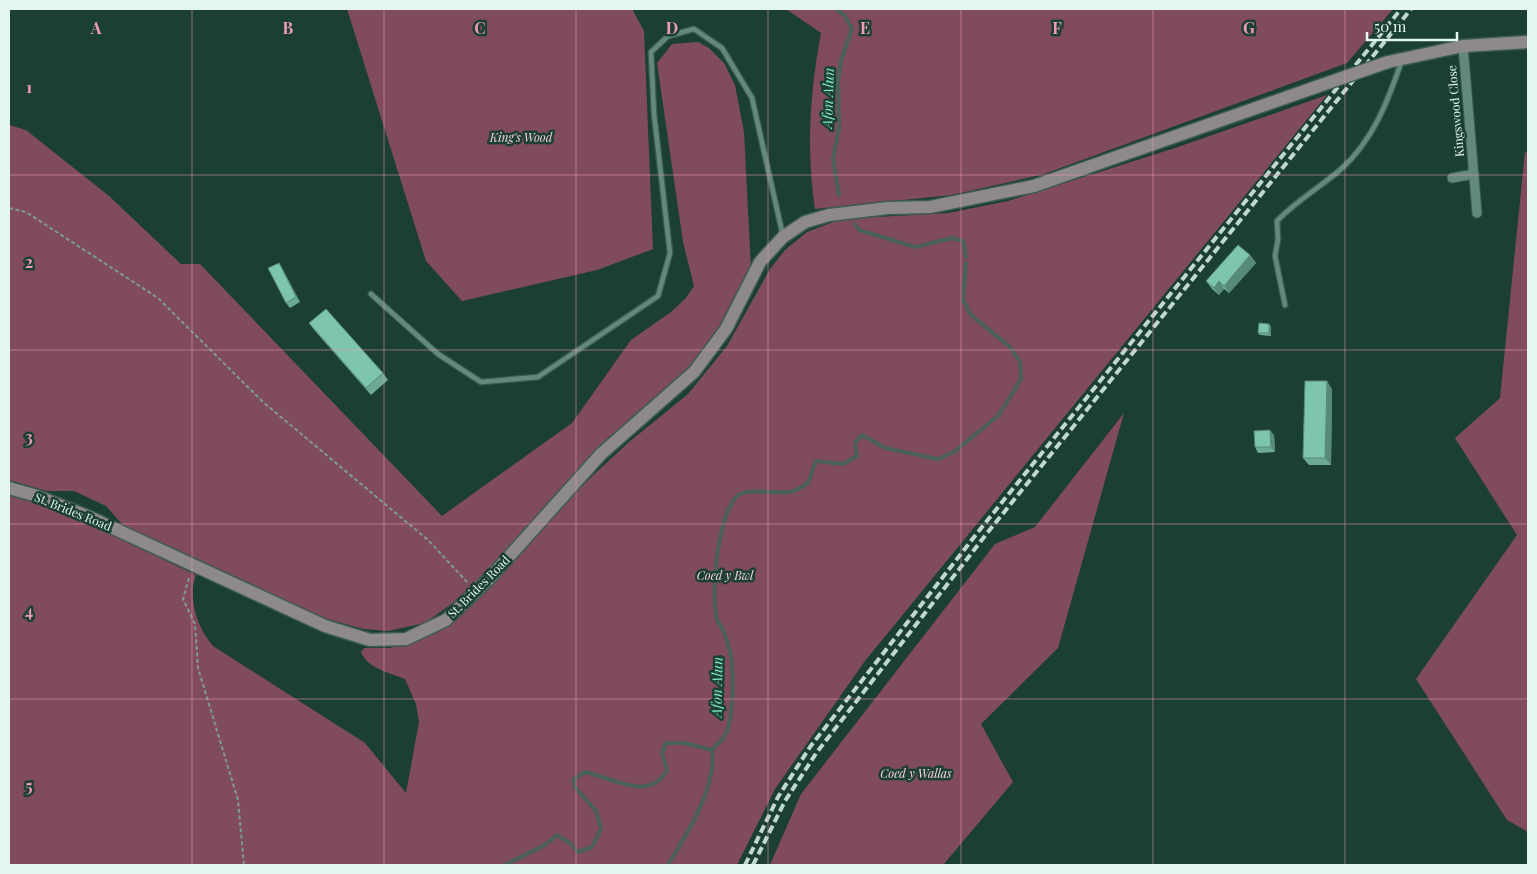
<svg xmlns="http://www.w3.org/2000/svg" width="1537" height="874" viewBox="0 0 1537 874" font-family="'Playfair Display',serif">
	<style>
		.green { fill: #804b5e }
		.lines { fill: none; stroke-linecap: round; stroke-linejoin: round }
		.stream { stroke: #4a605a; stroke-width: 4 }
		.lane-casing { stroke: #3b5c53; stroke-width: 7 }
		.street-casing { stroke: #3b5c53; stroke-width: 11 }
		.secondary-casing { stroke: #3b5c53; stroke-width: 15 }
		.path { stroke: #7e9a91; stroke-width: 2; stroke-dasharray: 4 2.5; stroke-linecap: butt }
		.lane { stroke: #63897c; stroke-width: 4.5 }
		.street { stroke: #63897c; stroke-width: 9 }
		.secondary { stroke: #8e898c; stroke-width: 12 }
		.rail { stroke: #c1d8d0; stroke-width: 4; stroke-dasharray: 8 4; stroke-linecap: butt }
		.secondary-bridge-casing { stroke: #3b5c53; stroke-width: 15; stroke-linecap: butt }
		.secondary-bridge { stroke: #8e898c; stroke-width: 12 }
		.wall { fill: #6ca996 }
		.shaded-wall { fill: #588a7a }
		.building { fill: #7ec5ae; stroke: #588a7a }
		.grid { fill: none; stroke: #ef9ab8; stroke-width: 1; stroke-opacity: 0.55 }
		.labels { text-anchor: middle; stroke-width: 5; stroke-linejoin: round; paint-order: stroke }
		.street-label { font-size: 12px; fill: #e3f7f0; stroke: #1b3f34 }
		.park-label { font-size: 12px; font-style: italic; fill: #f9d4df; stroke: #1b3f34 }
		.water-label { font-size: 14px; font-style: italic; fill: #82ebcb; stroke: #1b3f34 }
		.grid-label { font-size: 16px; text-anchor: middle; font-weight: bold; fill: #ef9ab8; stroke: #1b3f34; stroke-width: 5; stroke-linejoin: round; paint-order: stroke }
	</style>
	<rect width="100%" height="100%" fill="#1b3f34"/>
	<g class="green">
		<polygon points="347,9 632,9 644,31 653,249 597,270 462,301 426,261"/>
		<path d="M786 9H1393L1347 63 1044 174 952 195 815 209C806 150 810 91 821 33Z"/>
		<polygon points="698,42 709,48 724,63 735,85 744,132 751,268 734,307 696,362 501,559 454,602 425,623 388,631 364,629 312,615 124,526 106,506 74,491 47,491 9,480 9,125 26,130 109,196 181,264 200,264 442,516 572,423 631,340 671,312 685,299 694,286 683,242 657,63 672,44"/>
		<path d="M1327 95 865 661 775 789 737 865H9V495L25 497 70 515 196 575C187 597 197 628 213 646L365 743 406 793 419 722 416 704 405 679C390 673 367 668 361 652L364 648H389L413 643 461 615 482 595 574 493 629 442 688 394 727 346 770 269 785 250 807 232 841 219 948 213 1008 201 1175 148Z"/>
		<polygon points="1525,152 1528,153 1528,832 1507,820 1416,679 1517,535 1455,438 1500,398"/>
		<polygon points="1124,413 1058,648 981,724 1013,782 943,865 770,865 801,794 995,544 1035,527"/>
	</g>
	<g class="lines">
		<g class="stream">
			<polyline points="836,9 845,16 852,29 841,61 838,82 839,129 833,158 839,195"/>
			<polyline points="855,224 859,230 915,247 952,238 963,241 966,257"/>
			<path d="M505 865 545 845 557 835 570 843 578 852 592 847 601 829 596 811 574 786V779L585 772C611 777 649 803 667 770L662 753 666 743H684L712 750C716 745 722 741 725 735 734 719 734 670 730 652 728 645 726 637 723 630 721 625 717 622 716 616 712 589 717 519 736 497 745 487 774 494 788 492 795 492 802 487 808 483L816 461 843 464 857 456 855 443 862 435 885 448 938 459 954 452 999 415 1021 379 1020 362 1010 347 971 315 963 300 966 263"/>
			<path d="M668 865C687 834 717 787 712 750"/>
		</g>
		<defs>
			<g id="lane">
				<polyline points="371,294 438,354 481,382 538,377 658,296 670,253 654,114 651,52 668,36 694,29 722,48 752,98 783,236"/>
				<path d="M1285 305 1275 256 1278 239 1277 221C1296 201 1319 188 1340 170 1373 141 1388 101 1402 60"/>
			</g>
			<g id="street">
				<polyline points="1463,46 1477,213"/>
				<polyline points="1452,178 1474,174"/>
			</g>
			<g id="secondary">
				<polyline points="1388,62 1463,46 1528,42"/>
				<polyline points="9,488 37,496 87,516 325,626 370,640 406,639 446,620 488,580 601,454 694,372 726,329 760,262 783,237 805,222 829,215 888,208 930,207 1034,186 1316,87"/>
			</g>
		</defs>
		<use href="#lane" class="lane-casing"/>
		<use href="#street" class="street-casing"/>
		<use href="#secondary" class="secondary-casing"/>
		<g class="path">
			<polyline points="9,208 26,212 158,298 263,402 428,540 467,582"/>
			<polyline points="189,578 183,599 195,624 198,668 238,800 244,865"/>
		</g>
		<use href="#lane" class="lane"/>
		<use href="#street" class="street"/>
		<use href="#secondary" class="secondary"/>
		<g class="rail">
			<polyline points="745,865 778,797 810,747 982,527 1401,9"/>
			<polyline points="753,865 785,801 817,752 988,532 1411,9"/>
		</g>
		<defs>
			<polyline id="secondary-bridge" points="1316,87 1388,62"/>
		</defs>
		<use href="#secondary-bridge" class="secondary-bridge-casing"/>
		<use href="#secondary-bridge" class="secondary-bridge"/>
	</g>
	<g class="wall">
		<polygon points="1250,255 1256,263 1229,293 1224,289 1219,295 1212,289 1206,281"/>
		<polygon points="279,263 282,268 300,302 290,308 286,303"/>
		<polygon points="309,323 383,373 388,380 371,395 315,331"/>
		<polygon points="1271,326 1271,336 1260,335 1258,333"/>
		<polygon points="1332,389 1331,465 1309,465 1303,458"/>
		<polygon points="1274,435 1275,452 1258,453 1255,447"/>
	</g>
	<g class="shaded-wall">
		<polygon points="1250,255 1256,263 1229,293 1224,286"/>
		<polygon points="279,263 282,268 300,302 296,297"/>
		<polygon points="1219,281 1224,289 1219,295 1214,288"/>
		<polygon points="1269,324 1271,326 1271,336 1269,333"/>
		<polygon points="1327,381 1332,389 1331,465 1325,458"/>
		<polygon points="1270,430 1274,435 1275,452 1271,447"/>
	</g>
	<g class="building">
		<polygon points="1238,245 1250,255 1224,286 1219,281 1214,288 1206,281"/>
		<polygon points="279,263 296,297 286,303 268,268"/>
		<polygon points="326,309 383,373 366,388 309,323"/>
		<polygon points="1259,323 1269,324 1269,333 1258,333"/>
		<polygon points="1305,381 1327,381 1325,458 1303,458"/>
		<polygon points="1270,430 1271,447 1255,447 1254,431"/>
	</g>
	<path class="grid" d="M192 9V865M384 9V865M576 9V865M768 9V865M961 9V865M1153 9V865M1345 9V865M9 175H1528M9 350H1528M9 524H1528M9 699H1528"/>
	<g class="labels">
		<g class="street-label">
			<text transform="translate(1456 111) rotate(-95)" y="4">Kingswood Close</text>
			<text transform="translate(73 512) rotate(22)" y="4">St. Brides Road</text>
			<text transform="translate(479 587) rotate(-45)" y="4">St. Brides Road</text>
		</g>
		<g class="park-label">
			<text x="521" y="142">King's Wood</text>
			<text x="725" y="580">Coed y Bwl</text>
			<text x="916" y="778">Coed y Wallas</text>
		</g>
		<g class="water-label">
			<text transform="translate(828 98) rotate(-88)" y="5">Afon Alun</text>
			<text transform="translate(717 687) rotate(-89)" y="5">Afon Alun</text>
		</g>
	</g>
	<g class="grid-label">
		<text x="96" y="34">A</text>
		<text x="288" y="34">B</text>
		<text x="480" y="34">C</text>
		<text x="672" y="34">D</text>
		<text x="865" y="34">E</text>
		<text x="1057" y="34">F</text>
		<text x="1249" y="34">G</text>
		<text x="29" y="93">1</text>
		<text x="29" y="268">2</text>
		<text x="29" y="443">3</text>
		<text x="29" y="617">4</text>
		<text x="29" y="792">5</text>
	</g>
	<rect width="1537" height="874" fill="none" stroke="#e3f7f0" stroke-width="20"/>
	<path d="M1367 32v8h90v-8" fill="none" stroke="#e3f7f0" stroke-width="2.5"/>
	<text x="1374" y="32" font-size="15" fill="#e3f7f0" stroke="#1b3f34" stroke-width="4" paint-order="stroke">50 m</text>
</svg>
